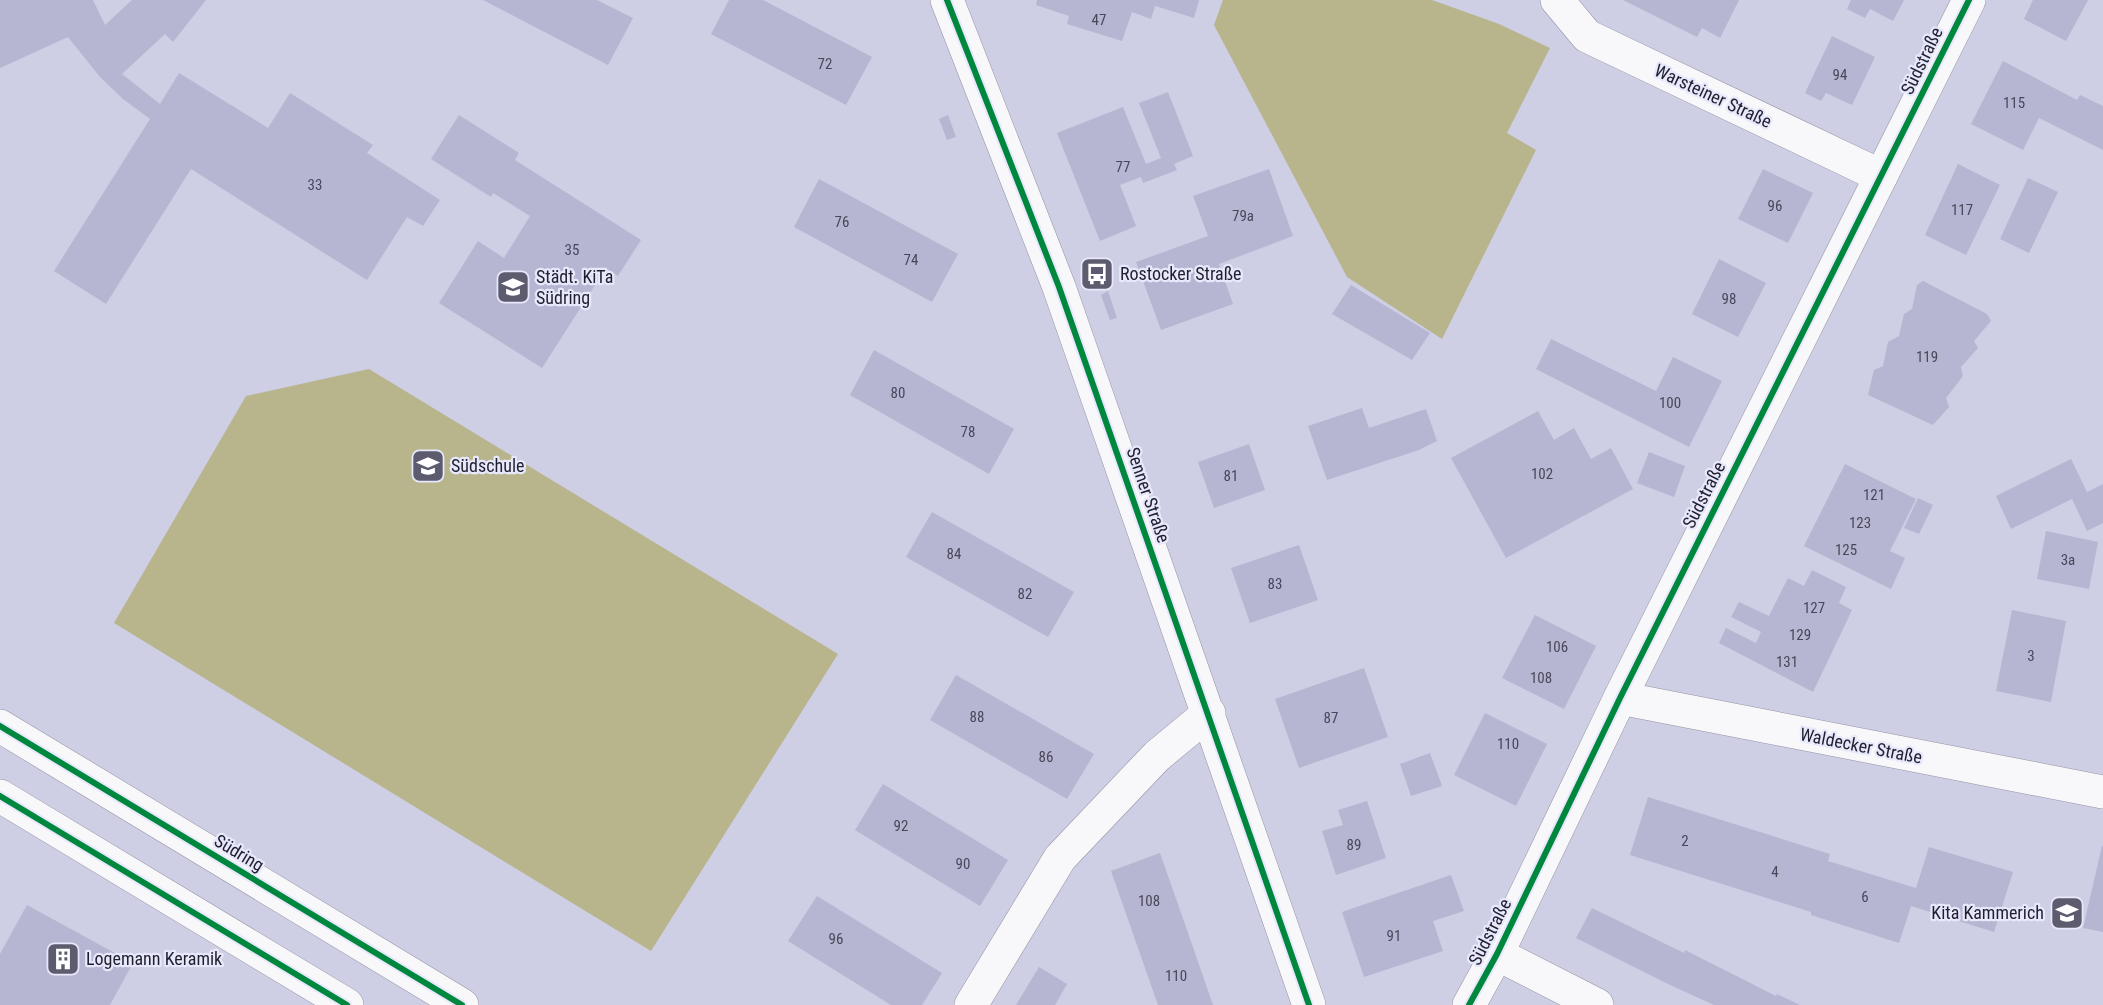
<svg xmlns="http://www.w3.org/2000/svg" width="2103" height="1005" viewBox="0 0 2103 1005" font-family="'Roboto Condensed',sans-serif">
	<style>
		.green { fill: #b8b58d }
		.building { fill: #b7b6d2 }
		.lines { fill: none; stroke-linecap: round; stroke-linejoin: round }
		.street-casing { stroke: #9493a4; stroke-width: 34 }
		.secondary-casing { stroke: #9493a4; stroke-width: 34 }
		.street { stroke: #f8f8fb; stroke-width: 33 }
		.secondary { stroke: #f8f8fb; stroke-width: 33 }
		.cycleway-casing { stroke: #e8e8fd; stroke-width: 10 }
		.cycleway { stroke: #00873e; stroke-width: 6 }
		.labels { text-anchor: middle; stroke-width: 4.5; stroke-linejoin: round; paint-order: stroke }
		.number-label { font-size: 15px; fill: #48475a }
		.street-label { font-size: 18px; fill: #1f1f2e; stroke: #e8e8fd }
		.poi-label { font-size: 18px; fill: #1f1f2e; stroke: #e8e8fd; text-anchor: start }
	</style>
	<rect width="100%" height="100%" fill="#cecee4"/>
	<g class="green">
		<polygon points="1223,0 1432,0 1499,24 1550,48 1507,133 1536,150 1442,339 1347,277 1214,25"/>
		<polygon points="369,369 838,654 651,951 114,623 246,396"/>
	</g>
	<g class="building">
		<polygon points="0,0 93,0 105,25 132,0 206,0 173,42 165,34 122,74 160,104 179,73 268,128 290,93 373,145 367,153 440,200 423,226 407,217 367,280 191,169 106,304 54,271 150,119 123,99 100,77 68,37 0,68"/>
		<polygon points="483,0 597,0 633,18 608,65"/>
		<polygon points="729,0 763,0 872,57 846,105 711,34"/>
		<polygon points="1037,0 1199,0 1194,18 1155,6 1151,19 1132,12 1122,41 1067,24 1069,16 1036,5"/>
		<polygon points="1623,0 1739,0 1720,38 1702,28 1697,37"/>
		<polygon points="1851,0 1904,0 1893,21 1870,9 1865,18 1847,9"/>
		<polygon points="2033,0 2088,0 2066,41 2024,19"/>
		<polygon points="1832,36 1875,57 1852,105 1826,93 1821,101 1805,93"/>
		<polygon points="2003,61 2077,100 2080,95 2103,106 2103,150 2039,118 2023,150 1971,124"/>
		<polygon points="1168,92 1193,156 1174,164 1177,170 1143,183 1141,177 1120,185 1136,226 1100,241 1057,133 1123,107 1146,164 1161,158 1139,103"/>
		<polygon points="459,115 519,153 515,160 641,240 618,276 606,268 542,368 439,303 478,241 504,258 530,216 493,193 491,197 431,159"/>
		<polygon points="948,115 956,137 947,140 939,119"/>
		<polygon points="1958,164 2000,185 1966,255 1925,235"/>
		<polygon points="1269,169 1293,236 1219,264 1233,304 1161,330 1136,262 1208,236 1193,196"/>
		<polygon points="1763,169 1813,193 1788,243 1738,219"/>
		<polygon points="2028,178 2058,192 2029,253 2000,239"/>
		<polygon points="819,179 958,254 932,302 794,227"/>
		<polygon points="1719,259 1766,283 1738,337 1692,314"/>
		<polygon points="1923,281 1987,314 1991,321 1974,341 1978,348 1961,367 1963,376 1946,398 1949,407 1933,425 1868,395 1874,370 1883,366 1888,342 1899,336 1904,314 1912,309 1917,285"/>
		<polygon points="1351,285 1430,333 1412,360 1332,314"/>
		<polygon points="1108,291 1117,318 1110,320 1101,295"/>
		<polygon points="1551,339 1656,391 1673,357 1722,381 1689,447 1536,369"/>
		<polygon points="874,350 1014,429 989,474 850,395"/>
		<polygon points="1362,408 1369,428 1426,409 1437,441 1419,450 1327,480 1308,426"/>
		<polygon points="1538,411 1554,440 1574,428 1591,459 1611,448 1633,489 1506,558 1451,458"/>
		<polygon points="1249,444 1265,490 1214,508 1198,462"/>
		<polygon points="1649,452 1685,466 1674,497 1637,483"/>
		<polygon points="2071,459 2087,492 2103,484 2103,523 2087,531 2072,499 2011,529 1996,496"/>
		<polygon points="1845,464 1916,499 1890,551 1905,558 1891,589 1804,546"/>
		<polygon points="1918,498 1933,505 1919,534 1904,528"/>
		<polygon points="932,512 1074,592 1048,637 906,557"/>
		<polygon points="2046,531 2098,542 2089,589 2037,579"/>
		<polygon points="1299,545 1318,600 1250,623 1231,568"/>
		<polygon points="1812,570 1846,587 1839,603 1852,610 1813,692 1719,643 1726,628 1756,643 1761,632 1731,617 1739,602 1769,616 1788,578 1804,586"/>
		<polygon points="2012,610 2066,621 2051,702 1996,691"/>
		<polygon points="1535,615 1596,646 1564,709 1502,678"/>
		<polygon points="1364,668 1388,737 1299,768 1275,699"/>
		<polygon points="956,675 1094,754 1067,799 930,720"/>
		<polygon points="1485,713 1547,744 1516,806 1454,775"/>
		<polygon points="1430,753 1442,786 1411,796 1400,764"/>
		<polygon points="883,784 1008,860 980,906 855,830"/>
		<polygon points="1648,797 1830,854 1828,861 1916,888 1929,847 2013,872 1994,932 1911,906 1899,943 1811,915 1811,912 1630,855"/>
		<polygon points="1367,801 1386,858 1336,875 1322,831 1343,825 1338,810"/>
		<polygon points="2102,846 2103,846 2103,932 2083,928"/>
		<polygon points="1160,853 1187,930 1213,1005 1158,1005 1111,871"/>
		<polygon points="1451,875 1464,911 1433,921 1443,951 1364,977 1342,912"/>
		<polygon points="817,896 942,973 922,1005 891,1005 788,941"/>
		<polygon points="27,905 133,963 110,1005 0,1005 0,954"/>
		<polygon points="1592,908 1684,953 1685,950 1776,996 1777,994 1800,1005 1714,1005 1668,984 1576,938"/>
		<polygon points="1039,967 1067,984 1055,1005 1016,1005"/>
	</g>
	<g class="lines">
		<defs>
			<g id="street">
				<polyline points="1557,0 1587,36 1881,176"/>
				<polyline points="1620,698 2103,792"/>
				<polyline points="1497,954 1597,1005"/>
				<polyline points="971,1005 1060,858 1157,756 1209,713"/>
				<polyline points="1469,1005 1497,954 1620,698 1969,0"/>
			</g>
			<g id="secondary">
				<polyline points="947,0 1059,287 1309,1005"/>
				<polyline points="0,726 462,1005"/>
				<polyline points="0,796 347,1005"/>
			</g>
		</defs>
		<use href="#street" class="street-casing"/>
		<use href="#secondary" class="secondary-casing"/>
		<use href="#street" class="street"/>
		<use href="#secondary" class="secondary"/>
		<defs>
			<g id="cycleway">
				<polyline points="947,0 1059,287 1309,1005"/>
				<polyline points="0,726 462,1005"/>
				<polyline points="0,796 347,1005"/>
				<polyline points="1469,1005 1497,954 1620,698 1969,0"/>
			</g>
		</defs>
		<use href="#cycleway" class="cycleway-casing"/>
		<use href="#cycleway" class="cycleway"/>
	</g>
	<defs>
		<symbol id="bus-square" viewBox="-11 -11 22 22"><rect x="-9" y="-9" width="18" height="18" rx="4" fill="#5c5c6e" stroke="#e8e8fd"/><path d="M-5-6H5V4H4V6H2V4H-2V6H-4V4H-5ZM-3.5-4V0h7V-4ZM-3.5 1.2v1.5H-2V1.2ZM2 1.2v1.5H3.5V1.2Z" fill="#fff"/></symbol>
		<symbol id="school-square" viewBox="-11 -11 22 22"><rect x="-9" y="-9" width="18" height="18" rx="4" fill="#5c5c6e" stroke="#e8e8fd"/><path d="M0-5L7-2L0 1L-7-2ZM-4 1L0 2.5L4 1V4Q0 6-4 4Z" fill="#fff"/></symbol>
		<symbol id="building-square" viewBox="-11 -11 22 22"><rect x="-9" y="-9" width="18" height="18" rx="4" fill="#5c5c6e" stroke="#e8e8fd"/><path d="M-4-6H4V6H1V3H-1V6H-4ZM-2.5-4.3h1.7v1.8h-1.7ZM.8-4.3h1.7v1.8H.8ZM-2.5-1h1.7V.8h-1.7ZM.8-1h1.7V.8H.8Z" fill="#fff"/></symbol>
	</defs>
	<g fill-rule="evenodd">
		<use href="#bus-square" x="1078" y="255" width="38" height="38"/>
		<use href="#school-square" x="494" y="268" width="38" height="38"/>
		<use href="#school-square" x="409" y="447" width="38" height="38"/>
		<use href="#school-square" x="2048" y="894" width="38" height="38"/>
		<use href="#building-square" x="44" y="940" width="38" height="38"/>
	</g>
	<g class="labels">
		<g class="number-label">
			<text x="1099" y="25">47</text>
			<text x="825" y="69">72</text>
			<text x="1840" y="80">94</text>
			<text x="2014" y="108">115</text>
			<text x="1123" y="172">77</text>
			<text x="315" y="190">33</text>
			<text x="1775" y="211">96</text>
			<text x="1962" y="215">117</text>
			<text x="1243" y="221">79a</text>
			<text x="842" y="227">76</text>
			<text x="572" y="255">35</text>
			<text x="911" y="265">74</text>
			<text x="1729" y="304">98</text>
			<text x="1927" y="362">119</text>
			<text x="898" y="398">80</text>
			<text x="1670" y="408">100</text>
			<text x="968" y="437">78</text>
			<text x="1542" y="479">102</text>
			<text x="1231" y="481">81</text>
			<text x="1874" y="500">121</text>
			<text x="1860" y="528">123</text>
			<text x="1846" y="555">125</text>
			<text x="954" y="559">84</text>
			<text x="2068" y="565">3a</text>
			<text x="1275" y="589">83</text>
			<text x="1025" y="599">82</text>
			<text x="1814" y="613">127</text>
			<text x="1800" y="640">129</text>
			<text x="1557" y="652">106</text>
			<text x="2031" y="661">3</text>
			<text x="1787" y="667">131</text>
			<text x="1541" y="683">108</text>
			<text x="977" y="722">88</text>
			<text x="1331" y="723">87</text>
			<text x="1508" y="749">110</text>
			<text x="1046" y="762">86</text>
			<text x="901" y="831">92</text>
			<text x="1685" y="846">2</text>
			<text x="1354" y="850">89</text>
			<text x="963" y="869">90</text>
			<text x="1775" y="877">4</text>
			<text x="1865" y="902">6</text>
			<text x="1149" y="906">108</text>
			<text x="1394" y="941">91</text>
			<text x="836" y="944">96</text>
			<text x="1176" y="981">110</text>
		</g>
		<g class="street-label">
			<text transform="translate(1922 61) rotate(-64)" y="6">Südstraße</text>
			<text transform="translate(1713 96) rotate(25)" y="6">Warsteiner Straße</text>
			<text transform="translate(1148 495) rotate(71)" y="6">Senner Straße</text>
			<text transform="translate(1704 495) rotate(-63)" y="6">Südstraße</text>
			<text transform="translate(1861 746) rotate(11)" y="6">Waldecker Straße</text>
			<text transform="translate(239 853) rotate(31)" y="6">Südring</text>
			<text transform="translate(1490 932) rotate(-63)" y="6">Südstraße</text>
		</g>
		<g class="poi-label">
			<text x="1120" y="280">Rostocker Straße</text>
			<text x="536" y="283">Städt. KiTa<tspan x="536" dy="21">Südring</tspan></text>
			<text x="451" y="472">Südschule</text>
			<text x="2044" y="919" text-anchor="end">Kita Kammerich</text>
			<text x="86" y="965">Logemann Keramik</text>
		</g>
	</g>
</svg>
